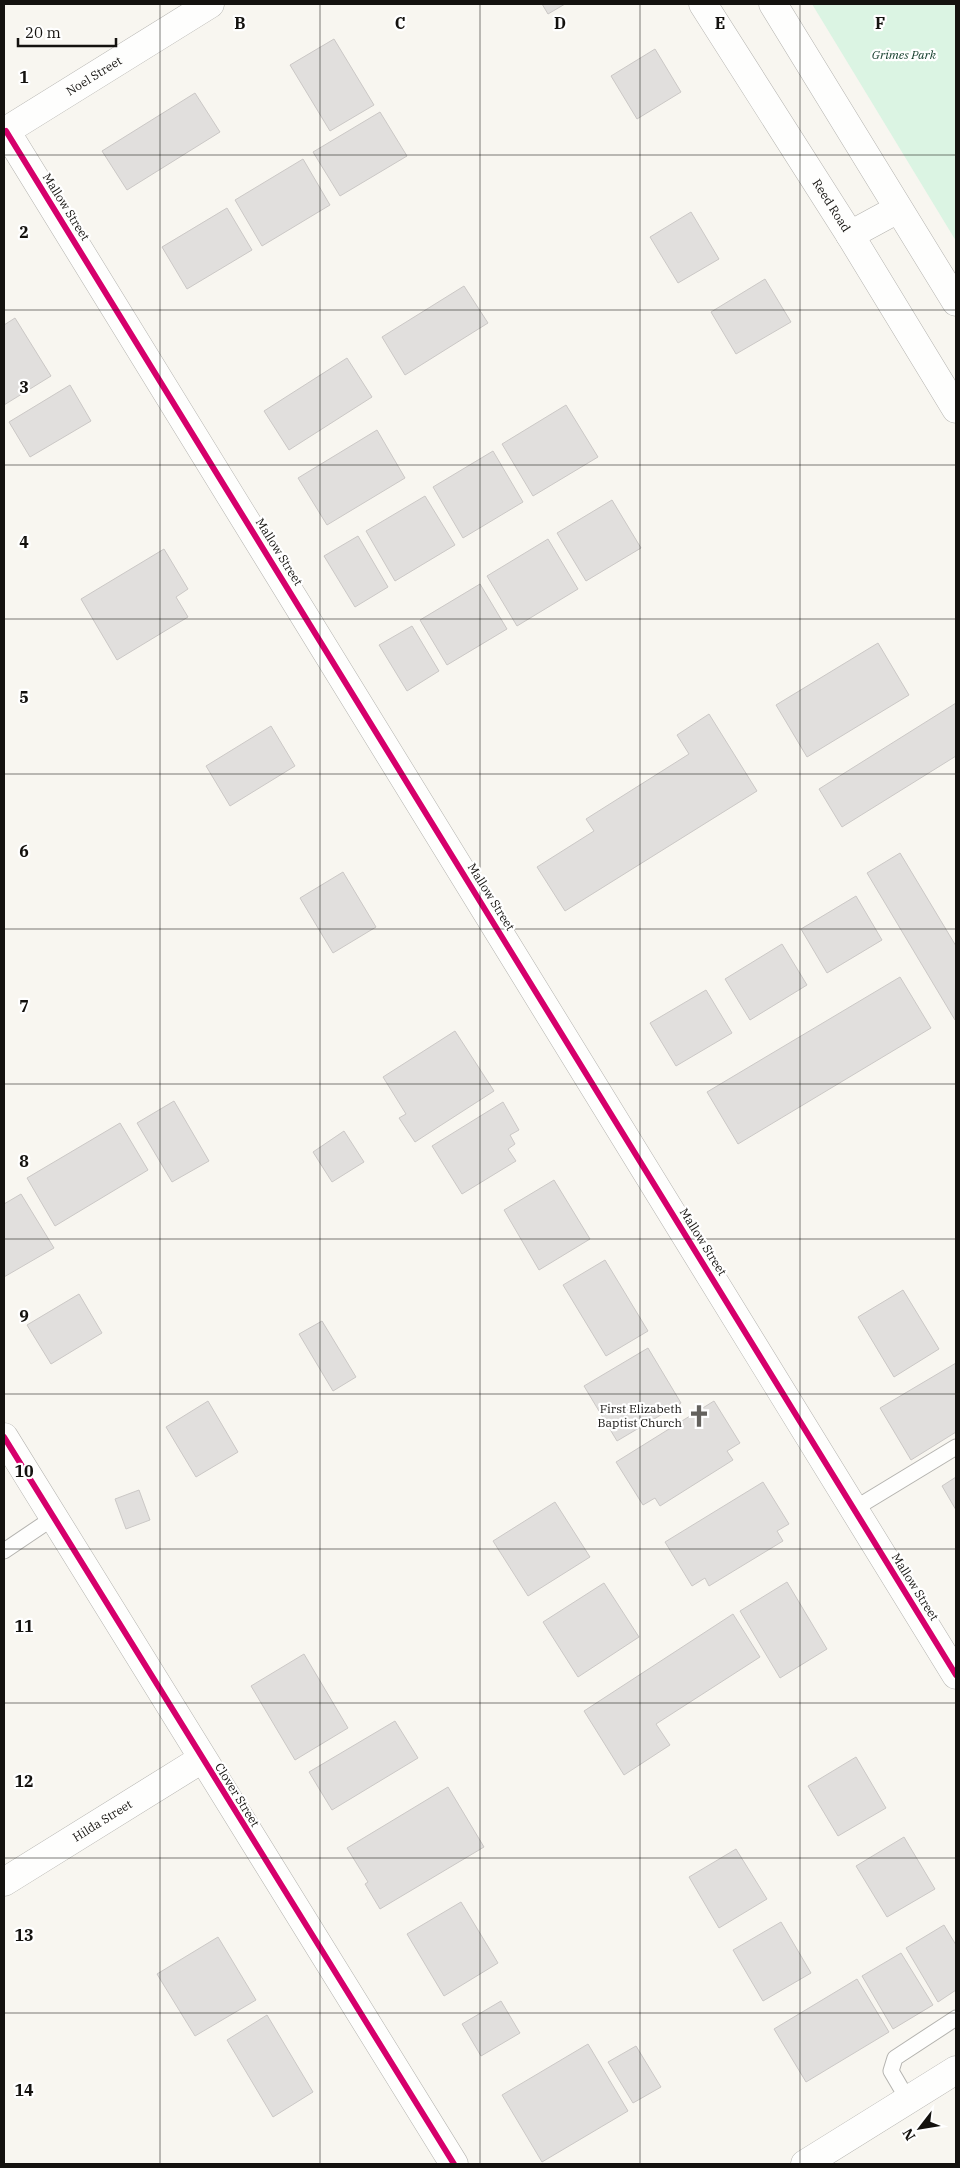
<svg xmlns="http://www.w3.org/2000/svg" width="960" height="2168" viewBox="0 0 960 2168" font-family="'IBM Plex Serif',serif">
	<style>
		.green { fill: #dbf4e3 }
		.building { fill: #e1dfdd; stroke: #cbc8c6 }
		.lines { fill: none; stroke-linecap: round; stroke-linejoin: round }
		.lane-casing { stroke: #b4b3af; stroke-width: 17 }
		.street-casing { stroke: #b4b3af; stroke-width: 29 }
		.secondary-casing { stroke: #b4b3af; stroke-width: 29 }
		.lane { stroke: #fefefd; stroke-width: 15 }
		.street { stroke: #fefefd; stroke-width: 28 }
		.secondary { stroke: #fefefd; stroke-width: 28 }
		.cycleway-casing { stroke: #fff; stroke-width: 9 }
		.cycleway { stroke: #d6006c; stroke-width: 6 }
		.grid { fill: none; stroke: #14120f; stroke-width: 1; stroke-opacity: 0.55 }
		.labels { text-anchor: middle; stroke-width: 4.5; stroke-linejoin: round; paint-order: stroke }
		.park-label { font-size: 12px; font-style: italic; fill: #0f3a28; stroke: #fff }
		.street-label { font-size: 12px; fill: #14120f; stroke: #fff }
		.poi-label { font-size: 12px; fill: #14120f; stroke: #fff; text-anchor: end }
		.grid-label { font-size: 16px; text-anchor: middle; font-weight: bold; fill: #14120f; stroke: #fff; stroke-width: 4.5; stroke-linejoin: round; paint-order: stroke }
	</style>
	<rect width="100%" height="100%" fill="#f8f6f0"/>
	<polygon class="green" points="812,4 956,4 956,241"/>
	<g class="building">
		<polygon points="542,4 565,4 548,14"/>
		<polygon points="334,39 374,105 330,131 290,65"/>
		<polygon points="655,49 681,92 637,119 611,76"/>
		<polygon points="195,93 220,132 127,190 102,151"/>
		<polygon points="380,112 407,156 340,196 313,152"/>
		<polygon points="303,159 330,205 262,246 235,200"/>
		<polygon points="227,208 252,250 187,289 162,247"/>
		<polygon points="691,212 719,259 678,283 650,237"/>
		<polygon points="765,279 791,322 736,354 711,312"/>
		<polygon points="464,286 488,323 405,375 382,337"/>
		<polygon points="15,318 51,376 4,405 4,325"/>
		<polygon points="347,358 372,397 289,450 264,411"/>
		<polygon points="70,385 91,421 30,457 9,422"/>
		<polygon points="566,405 598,457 533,496 502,444"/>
		<polygon points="377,430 405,478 327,525 298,478"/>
		<polygon points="493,451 523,502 463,538 433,487"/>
		<polygon points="425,496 455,545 395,581 366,531"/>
		<polygon points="612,500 641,548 586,581 557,533"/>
		<polygon points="358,536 388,587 355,607 324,556"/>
		<polygon points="548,539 578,589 517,626 487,576"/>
		<polygon points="164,549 188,589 176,597 188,617 117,660 81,599"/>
		<polygon points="480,584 507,629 447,665 420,620"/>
		<polygon points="412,626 439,671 407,691 379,645"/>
		<polygon points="878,643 909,695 807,757 776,705"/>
		<polygon points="956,703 956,756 842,827 819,789"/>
		<polygon points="709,714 757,791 565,911 537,867 594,831 586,819 689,754 677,735"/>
		<polygon points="271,726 295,766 230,806 206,766"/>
		<polygon points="900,853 956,946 955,1020 867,873"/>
		<polygon points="343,872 376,927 333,953 300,898"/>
		<polygon points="856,896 882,940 827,973 801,929"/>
		<polygon points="782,944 807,985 750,1020 725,979"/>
		<polygon points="900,977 931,1028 738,1144 707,1092"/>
		<polygon points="706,990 732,1033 676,1066 650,1023"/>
		<polygon points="455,1031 494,1091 415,1142 399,1118 406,1114 383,1077"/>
		<polygon points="174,1101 209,1161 172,1182 137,1123"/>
		<polygon points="503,1102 519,1130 510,1135 515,1144 508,1149 516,1161 462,1194 432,1146"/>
		<polygon points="120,1123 148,1170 55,1226 27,1178"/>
		<polygon points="344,1131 364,1162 332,1182 313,1152"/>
		<polygon points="554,1180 590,1239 539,1270 504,1210"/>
		<polygon points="21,1194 54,1248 4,1277 4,1204"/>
		<polygon points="605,1260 648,1331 606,1356 563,1285"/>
		<polygon points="903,1290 939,1349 894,1377 858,1317"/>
		<polygon points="79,1294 102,1333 51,1364 27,1325"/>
		<polygon points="322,1321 356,1377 333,1391 299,1334"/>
		<polygon points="648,1348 681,1403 617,1441 584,1386"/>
		<polygon points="956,1363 956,1432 911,1460 880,1408"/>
		<polygon points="208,1401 238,1452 196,1477 166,1427"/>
		<polygon points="714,1401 740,1443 727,1451 733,1460 660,1506 655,1498 643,1505 616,1462"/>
		<polygon points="956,1477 956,1510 942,1486"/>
		<polygon points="763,1482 789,1524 777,1531 783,1541 709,1586 705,1578 692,1586 665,1542"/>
		<polygon points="139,1490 150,1520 126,1529 115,1499"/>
		<polygon points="555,1502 590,1557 528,1596 493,1541"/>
		<polygon points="787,1582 827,1649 780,1678 740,1611"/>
		<polygon points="604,1583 639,1637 578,1677 543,1622"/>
		<polygon points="733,1614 760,1657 656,1724 670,1745 624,1775 584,1711"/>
		<polygon points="304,1654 348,1728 295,1760 251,1686"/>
		<polygon points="395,1721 418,1758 332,1810 309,1772"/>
		<polygon points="856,1757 886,1808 838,1836 808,1786"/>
		<polygon points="448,1787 484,1847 380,1909 365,1884 368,1882 347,1848"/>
		<polygon points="904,1837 935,1889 887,1917 856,1866"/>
		<polygon points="736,1849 767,1899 719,1928 689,1877"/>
		<polygon points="461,1902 498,1963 444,1996 407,1934"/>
		<polygon points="781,1922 811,1973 763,2001 733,1950"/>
		<polygon points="944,1925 956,1945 956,1990 938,2002 906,1948"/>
		<polygon points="218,1937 256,2000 195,2036 157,1974"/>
		<polygon points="901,1953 933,2005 893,2029 862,1976"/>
		<polygon points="857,1979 889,2032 806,2082 774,2029"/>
		<polygon points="501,2001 520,2033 481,2056 462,2024"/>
		<polygon points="267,2015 313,2092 273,2117 227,2040"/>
		<polygon points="588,2044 628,2111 542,2162 502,2095"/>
		<polygon points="636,2046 661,2087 633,2103 608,2062"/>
	</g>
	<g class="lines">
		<defs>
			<g id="lane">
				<polyline points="854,1509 956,1447"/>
				<polyline points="4,1551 53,1518"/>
				<polyline points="908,2100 891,2071 895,2058 956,2018"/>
			</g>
			<g id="street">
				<polyline points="6,131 956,1675"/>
				<path id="s1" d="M4 132 210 4"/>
				<polyline points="4,1437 454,2164"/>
				<path id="s2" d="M4 1882 202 1759"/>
			</g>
			<g id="secondary">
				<path id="s3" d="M703 4 850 235 956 409"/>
				<polyline points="773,4 956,302"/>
				<polyline points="850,235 898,209"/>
				<polyline points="805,2164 956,2070"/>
			</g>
		</defs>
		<use href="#lane" class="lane-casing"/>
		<use href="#street" class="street-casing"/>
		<use href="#secondary" class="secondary-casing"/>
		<use href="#lane" class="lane"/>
		<use href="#street" class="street"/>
		<use href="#secondary" class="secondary"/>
		<defs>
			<g id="cycleway">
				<polyline points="6,131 956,1675"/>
				<polyline points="4,1437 454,2164"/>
			</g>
		</defs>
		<use href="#cycleway" class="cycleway-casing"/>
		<use href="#cycleway" class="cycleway"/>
	</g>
	<path class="grid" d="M160 4V2164M320 4V2164M480 4V2164M640 4V2164M800 4V2164M4 155H956M4 310H956M4 465H956M4 619H956M4 774H956M4 929H956M4 1084H956M4 1239H956M4 1394H956M4 1549H956M4 1703H956M4 1858H956M4 2013H956"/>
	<defs>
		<symbol id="church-bare" viewBox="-9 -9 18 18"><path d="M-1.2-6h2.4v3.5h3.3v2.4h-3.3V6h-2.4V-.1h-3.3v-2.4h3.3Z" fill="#64625e" stroke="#fff" stroke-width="2.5" paint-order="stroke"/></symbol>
	</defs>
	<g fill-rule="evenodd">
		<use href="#church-bare" x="683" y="1400" width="32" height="32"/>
	</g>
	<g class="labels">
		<g class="park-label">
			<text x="904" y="59">Grimes Park</text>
		</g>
		<g class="street-label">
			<text dy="4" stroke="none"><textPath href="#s1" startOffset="106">Noel Street</textPath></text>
			<text dy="4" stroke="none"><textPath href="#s3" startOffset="239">Reed Road</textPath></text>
			<text transform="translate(66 207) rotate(58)" y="4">Mallow Street</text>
			<text transform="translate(279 552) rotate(58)" y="4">Mallow Street</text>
			<text transform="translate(491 897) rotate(58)" y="4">Mallow Street</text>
			<text transform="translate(703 1242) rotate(58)" y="4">Mallow Street</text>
			<text transform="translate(915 1587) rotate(58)" y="4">Mallow Street</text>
			<text transform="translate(237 1795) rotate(58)" y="4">Clover Street</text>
			<text dy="4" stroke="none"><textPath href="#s2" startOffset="116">Hilda Street</textPath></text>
		</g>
		<g class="poi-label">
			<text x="682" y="1413">First Elizabeth<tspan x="682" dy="14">Baptist Church</tspan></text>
		</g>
	</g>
	<g class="grid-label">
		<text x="240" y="29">B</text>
		<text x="400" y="29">C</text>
		<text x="560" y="29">D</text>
		<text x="720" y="29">E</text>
		<text x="880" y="29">F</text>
		<text x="24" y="83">1</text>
		<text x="24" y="238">2</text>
		<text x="24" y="393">3</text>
		<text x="24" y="548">4</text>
		<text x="24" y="703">5</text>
		<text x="24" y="857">6</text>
		<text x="24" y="1012">7</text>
		<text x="24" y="1167">8</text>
		<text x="24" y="1322">9</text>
		<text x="24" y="1477">10</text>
		<text x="24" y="1632">11</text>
		<text x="24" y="1787">12</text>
		<text x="24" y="1941">13</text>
		<text x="24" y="2096">14</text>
	</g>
	<rect width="960" height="2168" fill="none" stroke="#14120f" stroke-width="10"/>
	<g transform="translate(920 2128) rotate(239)" stroke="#ffffff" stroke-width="4" paint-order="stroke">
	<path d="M0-4L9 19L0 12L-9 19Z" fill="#14120f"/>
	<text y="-8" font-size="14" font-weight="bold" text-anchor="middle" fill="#14120f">N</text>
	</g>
	<path d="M18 38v8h98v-8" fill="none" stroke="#14120f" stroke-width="2.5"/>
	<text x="25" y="38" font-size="15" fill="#14120f" stroke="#ffffff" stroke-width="4" paint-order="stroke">20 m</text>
</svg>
